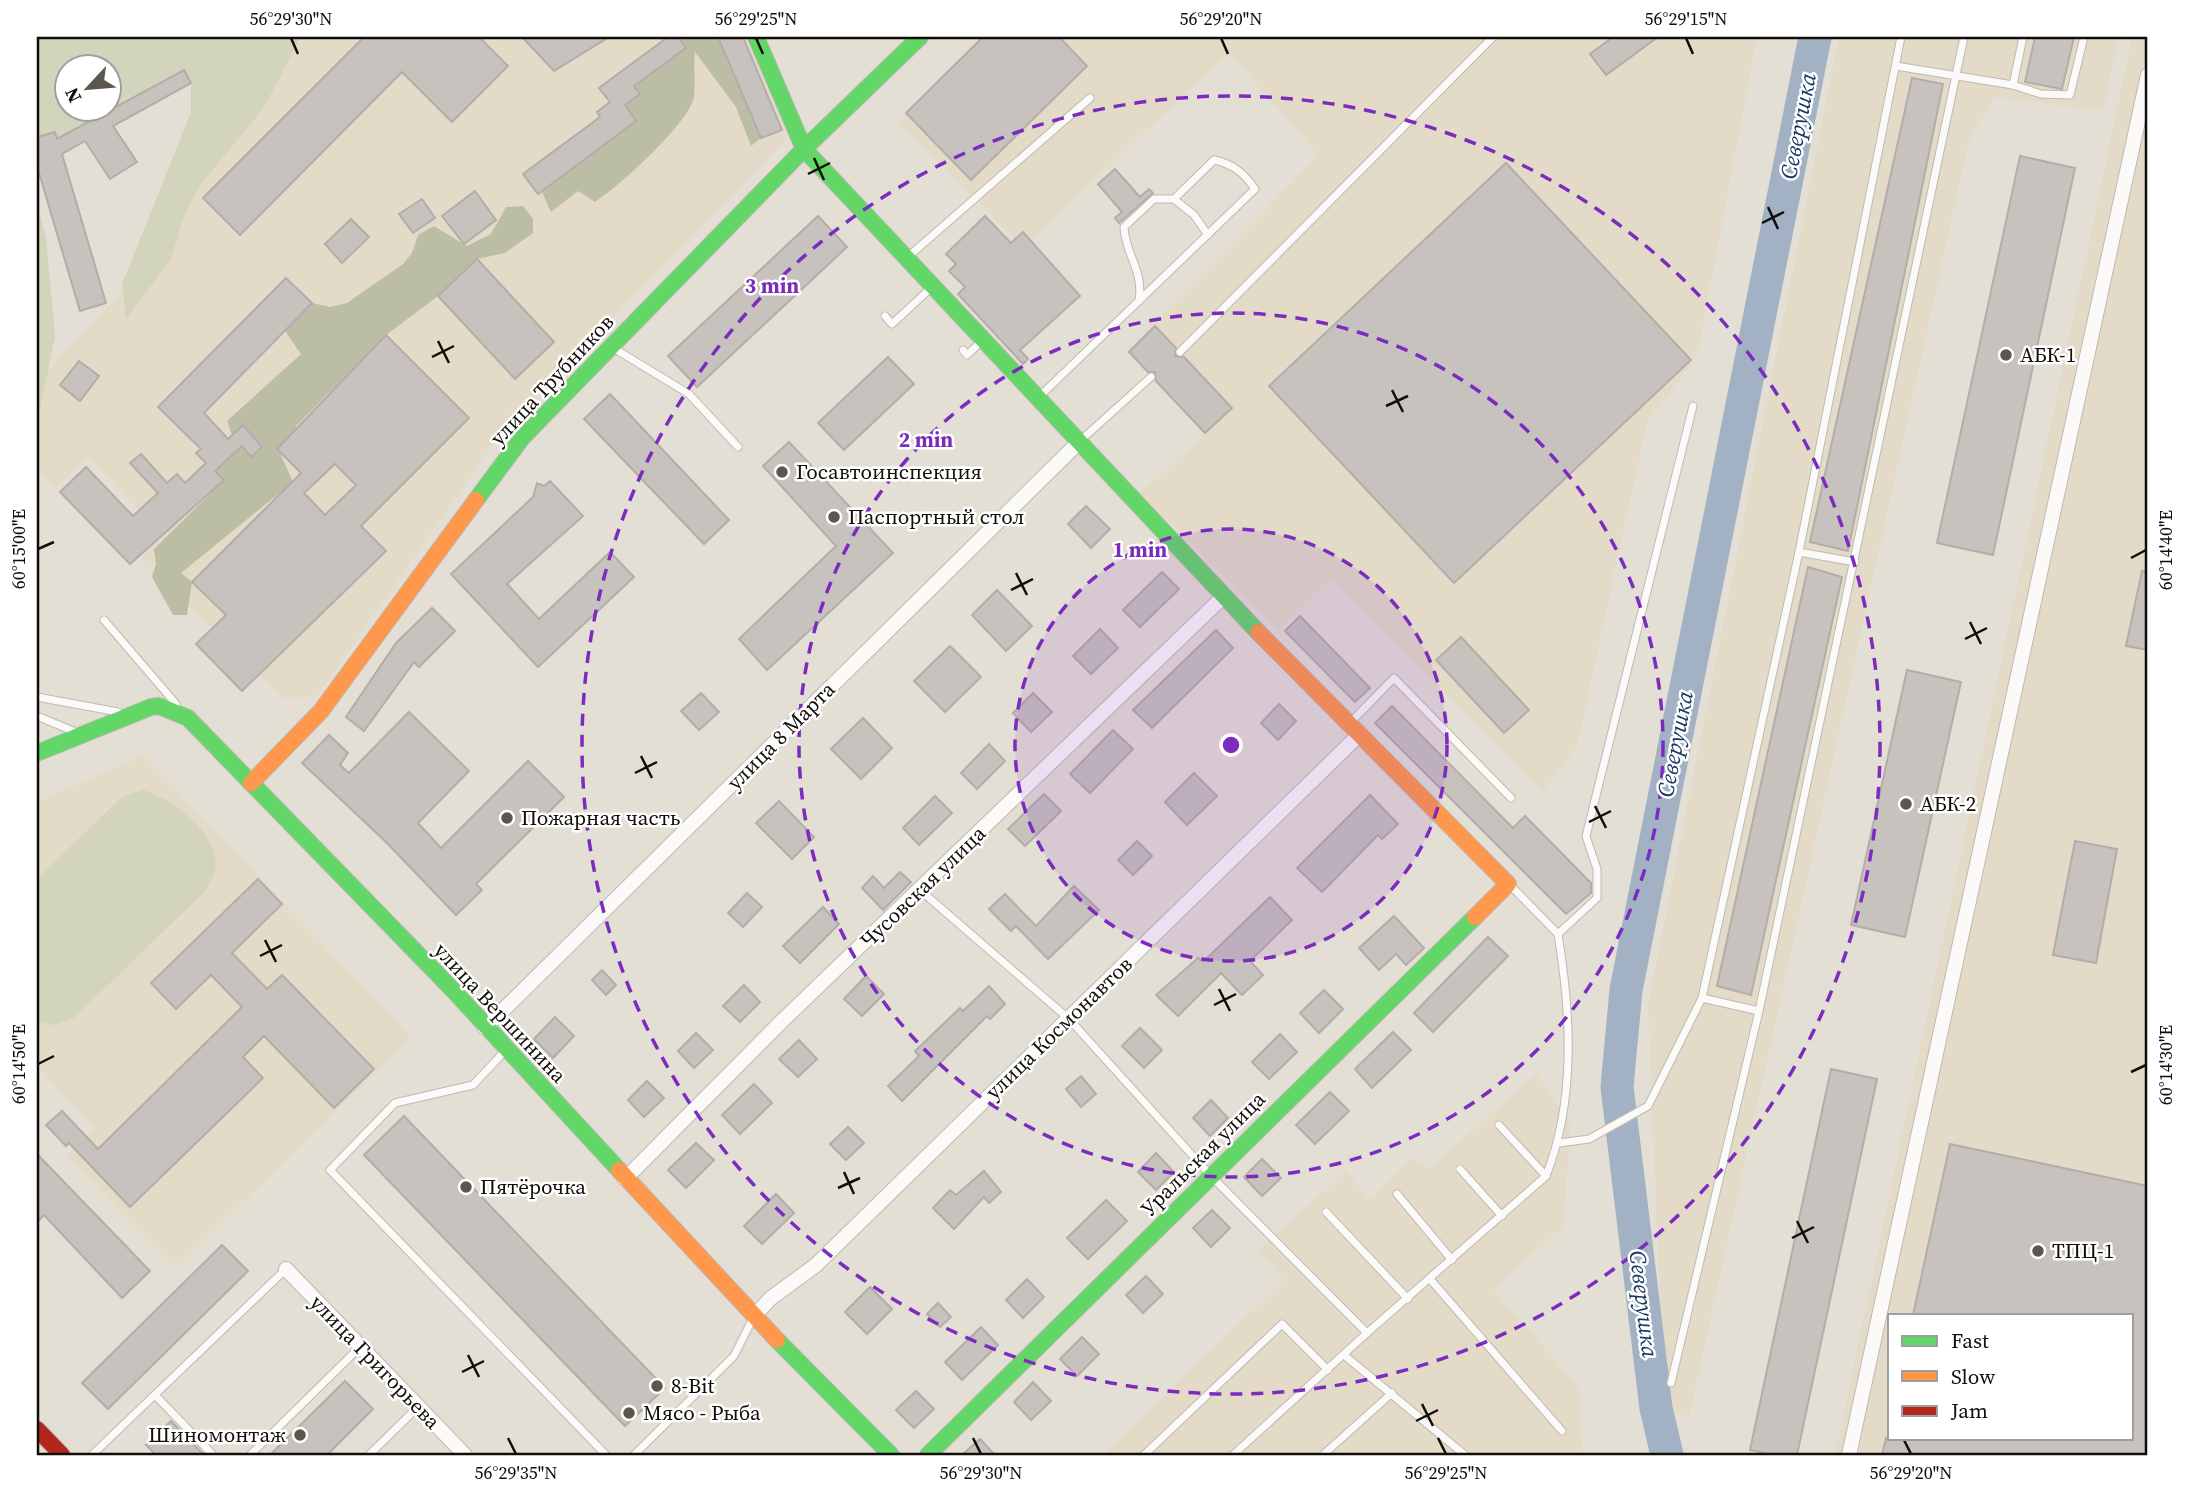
<svg xmlns="http://www.w3.org/2000/svg" width="2185" height="1492" viewBox="0 0 2185 1492" font-family="'Source Serif 4',serif">
	<style>
		.built { fill: #e3dbc7; fill-rule: evenodd }
		.green { fill: #d2d4bc; fill-rule: evenodd }
		.forest { fill: #bbbda5 }
		.lines { fill: none; stroke-linecap: round; stroke-linejoin: round }
		.river { stroke: #a2b2c4; stroke-width: 33 }
		.building { fill: #c8c2bf; stroke: #b3adaa; stroke-width: 2; fill-rule: evenodd }
		.lane-casing { stroke: #bebab2; stroke-width: 9 }
		.street-casing { stroke: #bebab2; stroke-width: 16 }
		.fast-casing { stroke: #bebab2; stroke-width: 18 }
		.slow-casing { stroke: #bebab2; stroke-width: 18 }
		.jam-casing { stroke: #bebab2; stroke-width: 18 }
		.lane { stroke: #fbfaf9; stroke-width: 7 }
		.street { stroke: #fbfaf9; stroke-width: 14 }
		.fast { stroke: #63d668; stroke-width: 16 }
		.slow { stroke: #ff974d; stroke-width: 16 }
		.jam { stroke: #b3261e; stroke-width: 16 }
		.ticks { fill: none; stroke: #110e08; stroke-width: 2.5 }
		.ring { fill: none; stroke: #7b2cbf; stroke-width: 3.5; stroke-dasharray: 12 9 }
		.poi-dot { fill: #5b574f; stroke: #fff; stroke-width: 2.5 }
		.labels { text-anchor: middle; stroke-width: 5; stroke-linejoin: round; paint-order: stroke }
		.poi-label { font-size: 21px; fill: #110e08; stroke: #fff; text-anchor: start }
		.street-label { font-size: 21px; fill: #110e08; stroke: #fff }
		.water-label { font-size: 23px; font-style: italic; fill: #153961; stroke: #fff }
		.centre { fill: #7b2cbf; stroke: #fff; stroke-width: 3.5 }
		.ring-label { font-size: 21px; text-anchor: middle; font-weight: bold; fill: #7b2cbf; stroke: #fff; stroke-width: 5; stroke-linejoin: round; paint-order: stroke }
		.neatline { fill: none; stroke: #110e08; stroke-width: 2.5 }
		.ticks-label { font-size: 18px; text-anchor: middle; fill: #110e08 }
	</style>
	<rect width="100%" height="100%" fill="#e4dfd4"/>
	<g class="built">
		<polygon points="263,37 751,37 789,137 503,431 317,696 285,699 141,560 162,535 88,457 56,488 37,469 37,425 49,369 132,281"/>
		<polygon points="979,37 1757,37 1697,357 1647,422 1577,747 1543,792 1331,577 1278,631 1140,493 1206,434 1126,351 1319,155 1229,53 1023,247 898,122"/>
		<polygon points="1839,37 2118,37 2103,111 1994,97 1969,140 1689,1417 1664,1408 1648,1005"/>
		<path d="M2132 37H2148V1455H1835ZM1889 1315H2131V1438H1889Z"/>
		<polygon points="144,755 411,1037 176,1268 67,1157 95,1128 37,1066 37,802"/>
		<polygon points="1536,1074 1571,1123 1563,1227 1493,1289 1579,1387 1582,1455 1103,1455 1284,1280 1258,1251 1346,1171 1370,1200 1412,1158 1429,1169"/>
	</g>
	<g class="green">
		<path d="M37 37H301L263 109 200 185 184 216 171 259 126 319 122 284 191 112V83L184 70 68 133 58 142 55 132 37 137ZM66 66H108V108H66Z"/>
		<polygon points="37,202 46,239 55,336 37,425"/>
		<path d="M143 790C171 799 223 835 215 871 214 878 208 885 205 891L74 1018 53 1025 37 1022V879L122 797Z"/>
	</g>
	<g class="forest">
		<path d="M678 37H718L761 138 751 146 736 107 695 52C693 66 696 81 694 96 691 122 618 187 595 202L578 191 551 212 542 192 636 121 625 105 634 86 686 48Z"/>
		<polygon points="523,206 533,219 533,233 505,253 477,259 438,296 386,335 296,426 294,433 278,448 293,482 181,573 192,582 187,615 173,615 152,577 156,564 154,549 224,480 215,471 242,446 251,456 262,447 243,426 232,435 227,421 301,354 285,331 312,303 330,307 347,303 403,264 412,253 418,235 434,226 467,246 491,234 506,207"/>
	</g>
	<g class="lines">
		<polyline class="river" points="1667,1455 1656,1408 1617,1087 1626,990 1815,37"/>
	</g>
	<g class="building">
		<polygon points="364,37 479,37 508,66 452,122 402,72 240,235 203,198"/>
		<polygon points="522,37 609,37 554,71"/>
		<polygon points="668,37 678,37 686,48 634,86 640,94 625,105 636,121 538,194 523,174 600,117 597,112 610,102 599,88"/>
		<polygon points="718,37 743,37 782,130 761,138"/>
		<polygon points="983,37 1059,37 1087,66 971,180 906,113"/>
		<polygon points="1613,37 1658,37 1606,75 1590,54"/>
		<polygon points="2035,37 2074,37 2062,89 2025,82"/>
		<polygon points="184,70 191,83 113,126 137,162 110,179 85,141 62,154 106,303 80,311 37,166 37,137 55,132 57,139"/>
		<polygon points="1912,78 1943,84 1848,551 1810,542"/>
		<polygon points="2020,156 2075,168 1993,555 1937,543"/>
		<polygon points="1506,163 1691,360 1454,583 1269,386"/>
		<polygon points="1115,169 1140,197 1149,189 1153,193 1119,223 1115,218 1122,212 1098,184"/>
		<polygon points="475,191 496,220 464,244 442,216"/>
		<polygon points="422,199 435,218 413,233 399,214"/>
		<polygon points="818,216 847,247 697,387 668,356"/>
		<polygon points="985,216 1011,243 1023,232 1080,296 1020,350 1028,359 1023,364 958,294 965,287 949,271 956,264 946,254"/>
		<polygon points="351,219 369,237 342,263 325,244"/>
		<polygon points="477,259 554,342 515,379 438,296"/>
		<polygon points="286,278 312,303 204,413 228,439 243,425 262,447 251,457 242,446 215,471 224,480 130,564 60,492 86,467 133,516 158,493 130,463 141,454 167,483 177,474 185,483 206,463 196,453 201,449 158,407"/>
		<polygon points="1155,326 1176,348 1175,356 1184,357 1232,408 1205,433 1156,381 1155,372 1148,372 1129,352"/>
		<path d="M386 335 469 418 361 526 386 551 242 691 196 644 226 615 192 582 301 473 277 449ZM335 464 356 485 325 515 304 493Z"/>
		<polygon points="888,357 914,384 844,450 818,423"/>
		<polygon points="79,361 99,376 80,401 60,385"/>
		<polygon points="610,394 729,520 704,544 584,419"/>
		<polygon points="789,442 893,553 767,670 739,639 836,546 763,466"/>
		<polygon points="550,481 583,516 507,584 539,619 610,552 634,577 538,667 451,574 533,497 537,483 544,486"/>
		<polygon points="1086,506 1110,529 1091,548 1068,524"/>
		<polygon points="1808,567 1842,577 1751,995 1717,986"/>
		<polygon points="2142,571 2148,572 2148,650 2126,646"/>
		<polygon points="1162,572 1179,589 1140,627 1123,610"/>
		<polygon points="997,590 1032,626 1006,651 972,615"/>
		<polygon points="432,608 455,631 419,667 414,662 364,731 346,717 396,643"/>
		<polygon points="1300,616 1370,688 1355,702 1285,631"/>
		<polygon points="1100,629 1118,648 1091,674 1073,656"/>
		<polygon points="1216,630 1233,648 1152,728 1133,710"/>
		<polygon points="1461,637 1529,710 1504,733 1436,660"/>
		<polygon points="950,646 981,677 945,712 914,681"/>
		<polygon points="1907,670 1961,682 1905,937 1851,925"/>
		<polygon points="701,693 719,712 699,730 681,711"/>
		<polygon points="1033,693 1052,712 1031,732 1013,713"/>
		<polygon points="1279,704 1296,721 1278,740 1261,723"/>
		<polygon points="1392,706 1513,828 1525,816 1591,883 1591,893 1566,914 1375,723"/>
		<polygon points="409,712 469,771 418,823 441,848 528,761 564,797 476,884 482,890 456,915 386,842 302,763 329,735 348,753 340,765 349,773"/>
		<polygon points="863,718 892,748 861,779 831,749"/>
		<polygon points="1113,730 1133,749 1090,793 1070,774"/>
		<polygon points="989,744 1005,761 977,789 961,773"/>
		<polygon points="1194,773 1217,796 1187,825 1165,802"/>
		<polygon points="1044,794 1061,811 1025,846 1008,829"/>
		<polygon points="1370,795 1398,824 1382,839 1378,835 1322,892 1297,868"/>
		<polygon points="935,796 952,813 919,845 903,828"/>
		<polygon points="779,801 814,837 792,859 756,823"/>
		<polygon points="1137,841 1152,856 1133,875 1118,860"/>
		<polygon points="2075,841 2117,849 2096,963 2053,955"/>
		<polygon points="900,872 911,882 883,910 862,888 873,876 884,888"/>
		<polygon points="258,879 282,904 232,953 267,989 282,975 374,1069 334,1108 264,1036 243,1057 263,1078 130,1207 69,1143 66,1146 46,1125 62,1111 98,1149 242,1007 211,975 176,1009 151,983"/>
		<polygon points="1074,886 1099,910 1048,959 1016,926 1011,931 989,909 1005,894 1036,926"/>
		<polygon points="747,893 762,907 743,927 728,913"/>
		<polygon points="1270,897 1292,920 1250,961 1263,975 1242,995 1221,973 1178,1016 1156,995 1198,958 1203,962"/>
		<polygon points="823,907 839,924 800,963 783,946"/>
		<polygon points="1394,916 1424,948 1406,965 1396,954 1379,970 1359,948"/>
		<polygon points="1488,937 1508,956 1433,1032 1414,1013"/>
		<polygon points="602,970 616,985 606,995 592,980"/>
		<polygon points="866,976 884,994 862,1016 844,999"/>
		<polygon points="744,985 760,1002 740,1022 723,1006"/>
		<polygon points="989,986 1005,1004 990,1019 987,1016 902,1101 888,1086 919,1056 915,1051 960,1008 963,1011"/>
		<polygon points="1324,990 1343,1009 1319,1033 1300,1013"/>
		<polygon points="555,1017 574,1036 553,1058 534,1039"/>
		<polygon points="1140,1028 1162,1050 1144,1068 1122,1046"/>
		<polygon points="1393,1032 1411,1050 1372,1088 1355,1069"/>
		<polygon points="696,1033 713,1050 694,1068 678,1051"/>
		<polygon points="1280,1034 1297,1052 1269,1079 1252,1062"/>
		<polygon points="799,1040 817,1059 798,1077 779,1059"/>
		<polygon points="1831,1069 1877,1079 1797,1455 1775,1455 1750,1450"/>
		<polygon points="1081,1076 1096,1094 1081,1107 1066,1089"/>
		<polygon points="647,1081 664,1098 644,1117 628,1100"/>
		<polygon points="754,1084 772,1103 740,1134 722,1115"/>
		<polygon points="1330,1092 1349,1111 1315,1144 1296,1125"/>
		<polygon points="1211,1100 1228,1118 1210,1136 1193,1118"/>
		<polygon points="404,1116 665,1388 625,1426 364,1155"/>
		<polygon points="848,1127 864,1143 846,1160 830,1144"/>
		<polygon points="696,1143 714,1160 686,1188 668,1170"/>
		<polygon points="1950,1144 2148,1186 2148,1455 1882,1455 1886,1438 2131,1438 2131,1315 1913,1315"/>
		<polygon points="1156,1153 1174,1172 1156,1190 1138,1172"/>
		<polygon points="37,1154 150,1271 122,1298 44,1215 37,1222"/>
		<polygon points="1262,1159 1281,1178 1262,1196 1244,1177"/>
		<polygon points="984,1171 1001,1192 989,1203 984,1197 954,1229 933,1208 950,1190 956,1195"/>
		<polygon points="776,1194 794,1213 762,1244 744,1226"/>
		<polygon points="1106,1200 1127,1221 1088,1259 1067,1238"/>
		<polygon points="1212,1210 1230,1228 1211,1247 1193,1228"/>
		<polygon points="222,1245 248,1271 108,1409 82,1383"/>
		<polygon points="1146,1276 1163,1294 1143,1313 1126,1295"/>
		<polygon points="1027,1279 1044,1297 1023,1318 1006,1300"/>
		<polygon points="870,1287 892,1309 867,1334 845,1312"/>
		<polygon points="938,1303 951,1317 940,1327 927,1314"/>
		<polygon points="981,1327 998,1345 962,1380 945,1362"/>
		<polygon points="1082,1337 1099,1354 1077,1376 1060,1359"/>
		<polygon points="345,1381 373,1409 327,1455 270,1455"/>
		<polygon points="1033,1382 1051,1401 1031,1420 1014,1402"/>
		<polygon points="916,1391 934,1409 914,1428 896,1410"/>
		<polygon points="171,1421 204,1455 156,1455 146,1445"/>
		<polygon points="980,1439 995,1455 962,1455"/>
	</g>
	<g class="lines">
		<defs>
			<g id="lane">
				<polyline points="1896,66 2013,85 2041,94 2070,95 2084,37"/>
				<polyline points="2013,85 2023,37"/>
				<polyline points="1174,199 1194,215 1208,235"/>
				<polyline points="909,256 1090,98"/>
				<polyline points="885,316 892,324 932,287"/>
				<polyline points="615,349 689,394 738,447"/>
				<polyline points="963,350 967,355 982,341"/>
				<polyline points="1180,352 1493,37"/>
				<path d="M1040 396 1255 189C1244 173 1233 164 1214 160L1174 199H1154L1124 227C1125 255 1144 269 1139 301"/>
				<polyline points="1080,441 1151,377"/>
				<polyline points="1799,552 1855,562"/>
				<polyline points="104,620 176,704"/>
				<polyline points="37,697 118,712"/>
				<polyline points="37,716 73,731"/>
				<polyline points="1350,723 1394,678 1511,798"/>
				<polyline points="1510,885 1558,934 1597,898 1597,869 1586,836 1693,406"/>
				<polyline points="920,890 1069,1019 1211,1176 1367,1333"/>
				<polyline points="1702,998 1759,1011"/>
				<polyline points="505,1051 473,1085 395,1103 330,1170 606,1455"/>
				<polyline points="1499,1125 1546,1176"/>
				<polyline points="1559,1143 1589,1139 1648,1106 1702,998 1799,552 1901,37"/>
				<polyline points="1460,1169 1502,1216"/>
				<polyline points="1397,1194 1452,1260"/>
				<polyline points="1326,1212 1408,1299"/>
				<polyline points="1430,1279 1562,1431"/>
				<polyline points="1344,1355 1465,1455"/>
				<polyline points="1671,1383 1759,1011 1964,37"/>
				<polyline points="155,1395 213,1455"/>
				<polyline points="92,1455 286,1269"/>
				<polyline points="250,1455 360,1347"/>
				<polyline points="369,1455 418,1407"/>
				<polyline points="634,1455 734,1356 752,1320"/>
				<polyline points="1144,1455 1282,1324 1328,1370"/>
				<path d="M1233 1455 1367 1333 1546 1176C1576 1100 1571 1014 1558 934"/>
				<polyline points="1323,1455 1392,1393"/>
			</g>
			<g id="street">
				<polyline points="485,1028 1077,444"/>
				<polyline points="625,1179 782,1021 1223,597"/>
				<polyline points="286,1269 465,1455"/>
				<polyline points="754,1316 771,1298 816,1265 1360,734"/>
				<polyline points="1849,1455 2148,75"/>
			</g>
			<g id="fast">
				<polyline points="756,37 804,149 1258,632"/>
				<polyline points="476,500 522,438 804,149 920,37"/>
				<polyline points="37,753 151,707 159,706 188,718 452,989 619,1170"/>
				<polyline points="777,1340 891,1455"/>
				<polyline points="928,1455 1475,917"/>
			</g>
			<g id="slow">
				<polyline points="1258,632 1508,884 1475,917"/>
				<polyline points="251,783 321,711 476,500"/>
				<polyline points="619,1170 777,1340"/>
			</g>
			<polyline id="jam" points="37,1429 62,1455"/>
		</defs>
		<use href="#lane" class="lane-casing"/>
		<use href="#street" class="street-casing"/>
		<use href="#fast" class="fast-casing"/>
		<use href="#slow" class="slow-casing"/>
		<use href="#jam" class="jam-casing"/>
		<use href="#lane" class="lane"/>
		<use href="#street" class="street"/>
		<use href="#fast" class="fast"/>
		<use href="#slow" class="slow"/>
		<use href="#jam" class="jam"/>
	</g>
	<path class="ticks" d="M291 38 298 54M756 38 763 54M1221 38 1228 54M1686 38 1693 54M814 158 824 180M808 174 830 163M1768 207 1778 229M1762 223 1784 212M438 341 449 363M432 357 454 346M1392 390 1403 412M1386 406 1408 396M38 549 54 542M2131 558 2146 550M1016 573 1027 595M1011 590 1033 579M1970 622 1981 644M1965 639 1987 628M641 756 652 778M635 773 657 762M1595 806 1606 828M1589 822 1611 811M265 940 276 962M260 956 282 945M1219 989 1230 1011M1214 1005 1236 994M38 1064 54 1056M2131 1072 2146 1065M844 1172 854 1194M838 1188 860 1178M1797 1221 1808 1243M1792 1238 1814 1227M468 1355 479 1377M462 1372 484 1361M1422 1404 1433 1426M1416 1421 1438 1410M508 1438 516 1454M973 1438 981 1454M1438 1438 1446 1454M1903 1438 1911 1454"/>
	<circle cx="1231" cy="745" r="216" fill="#7b2cbf" fill-opacity=".12"/>
	<g class="ring">
		<circle cx="1231" cy="745" r="216"/>
		<circle cx="1231" cy="745" r="432"/>
		<circle cx="1231" cy="745" r="649"/>
	</g>
	<g class="poi-dot">
		<circle cx="2006" cy="355" r="7"/>
		<circle cx="782" cy="472" r="7"/>
		<circle cx="834" cy="517" r="7"/>
		<circle cx="1906" cy="804" r="7"/>
		<circle cx="507" cy="818" r="7"/>
		<circle cx="466" cy="1187" r="7"/>
		<circle cx="2038" cy="1251" r="7"/>
		<circle cx="657" cy="1386" r="7"/>
		<circle cx="629" cy="1413" r="7"/>
		<circle cx="300" cy="1435" r="7"/>
	</g>
	<g class="labels">
		<g class="poi-label">
			<text x="2020" y="362">АБК-1</text>
			<text x="796" y="479">Госавтоинспекция</text>
			<text x="848" y="524">Паспортный стол</text>
			<text x="1920" y="811">АБК-2</text>
			<text x="521" y="825">Пожарная часть</text>
			<text x="480" y="1194">Пятёрочка</text>
			<text x="2052" y="1258">ТПЦ-1</text>
			<text x="671" y="1393">8-Bit</text>
			<text x="643" y="1420">Мясо - Рыба</text>
			<text x="286" y="1442" text-anchor="end">Шиномонтаж</text>
		</g>
		<g class="street-label">
			<text transform="translate(552 380) rotate(-47)" y="7">улица Трубников</text>
			<text transform="translate(781 736) rotate(-45)" y="7">улица 8 Марта</text>
			<text transform="translate(923 887) rotate(-44)" y="7">Чусовская улица</text>
			<text transform="translate(500 1013) rotate(47)" y="7">улица Вершинина</text>
			<text transform="translate(1059 1028) rotate(-44)" y="7">улица Космонавтов</text>
			<text transform="translate(1203 1154) rotate(-45)" y="7">Уральская улица</text>
			<text transform="translate(375 1362) rotate(46)" y="7">улица Григорьева</text>
		</g>
		<g class="water-label">
			<text transform="translate(1798 126) rotate(-79)" y="8">Северушка</text>
			<text transform="translate(1675 744) rotate(-79)" y="8">Северушка</text>
			<text transform="translate(1644 1304) rotate(83)" y="8">Северушка</text>
		</g>
	</g>
	<circle cx="1231" cy="745" r="10" class="centre"/>
	<g class="ring-label">
		<text x="772" y="293">3 min</text>
		<text x="926" y="447">2 min</text>
		<text x="1140" y="557">1 min</text>
	</g>
	<rect width="2185" height="1492" fill="none" stroke="#ffffff" stroke-width="77"/>
	<rect x="1888" y="1314" width="245" height="126" fill="#ffffff" stroke="#a09f9c" stroke-width="2"/>
	<rect x="1902" y="1336" width="35" height="10" fill="#63d668" stroke="#a09f9c" stroke-width="2"/>
	<text x="1951" y="1348" font-size="21" fill="#110e08">Fast</text>
	<rect x="1902" y="1371" width="35" height="10" fill="#ff974d" stroke="#a09f9c" stroke-width="2"/>
	<text x="1951" y="1384" font-size="21" fill="#110e08">Slow</text>
	<rect x="1902" y="1406" width="35" height="10" fill="#b3261e" stroke="#a09f9c" stroke-width="2"/>
	<text x="1951" y="1418" font-size="21" fill="#110e08">Jam</text>
	<g transform="translate(88 88) rotate(244)"><circle r="33" fill="#ffffff" stroke="#a09f9c" stroke-width="2"/>
	<path d="M0-5L12 26L0 18L-12 26Z" fill="#5b574f"/>
	<text y="-10" font-size="19" font-weight="bold" text-anchor="middle" fill="#110e08">N</text>
	</g>
	<rect x="38" y="38" width="2108" height="1416" class="neatline"/>
	<g class="ticks-label">
		<text x="291" y="25">56°29'30"N</text>
		<text x="756" y="25">56°29'25"N</text>
		<text x="1221" y="25">56°29'20"N</text>
		<text x="1686" y="25">56°29'15"N</text>
		<text transform="translate(19 549) rotate(-90)" y="6">60°15'00"E</text>
		<text transform="translate(2166 550) rotate(-90)" y="6">60°14'40"E</text>
		<text transform="translate(19 1064) rotate(-90)" y="6">60°14'50"E</text>
		<text transform="translate(2166 1065) rotate(-90)" y="6">60°14'30"E</text>
		<text x="516" y="1479">56°29'35"N</text>
		<text x="981" y="1479">56°29'30"N</text>
		<text x="1446" y="1479">56°29'25"N</text>
		<text x="1911" y="1479">56°29'20"N</text>
	</g>
</svg>
